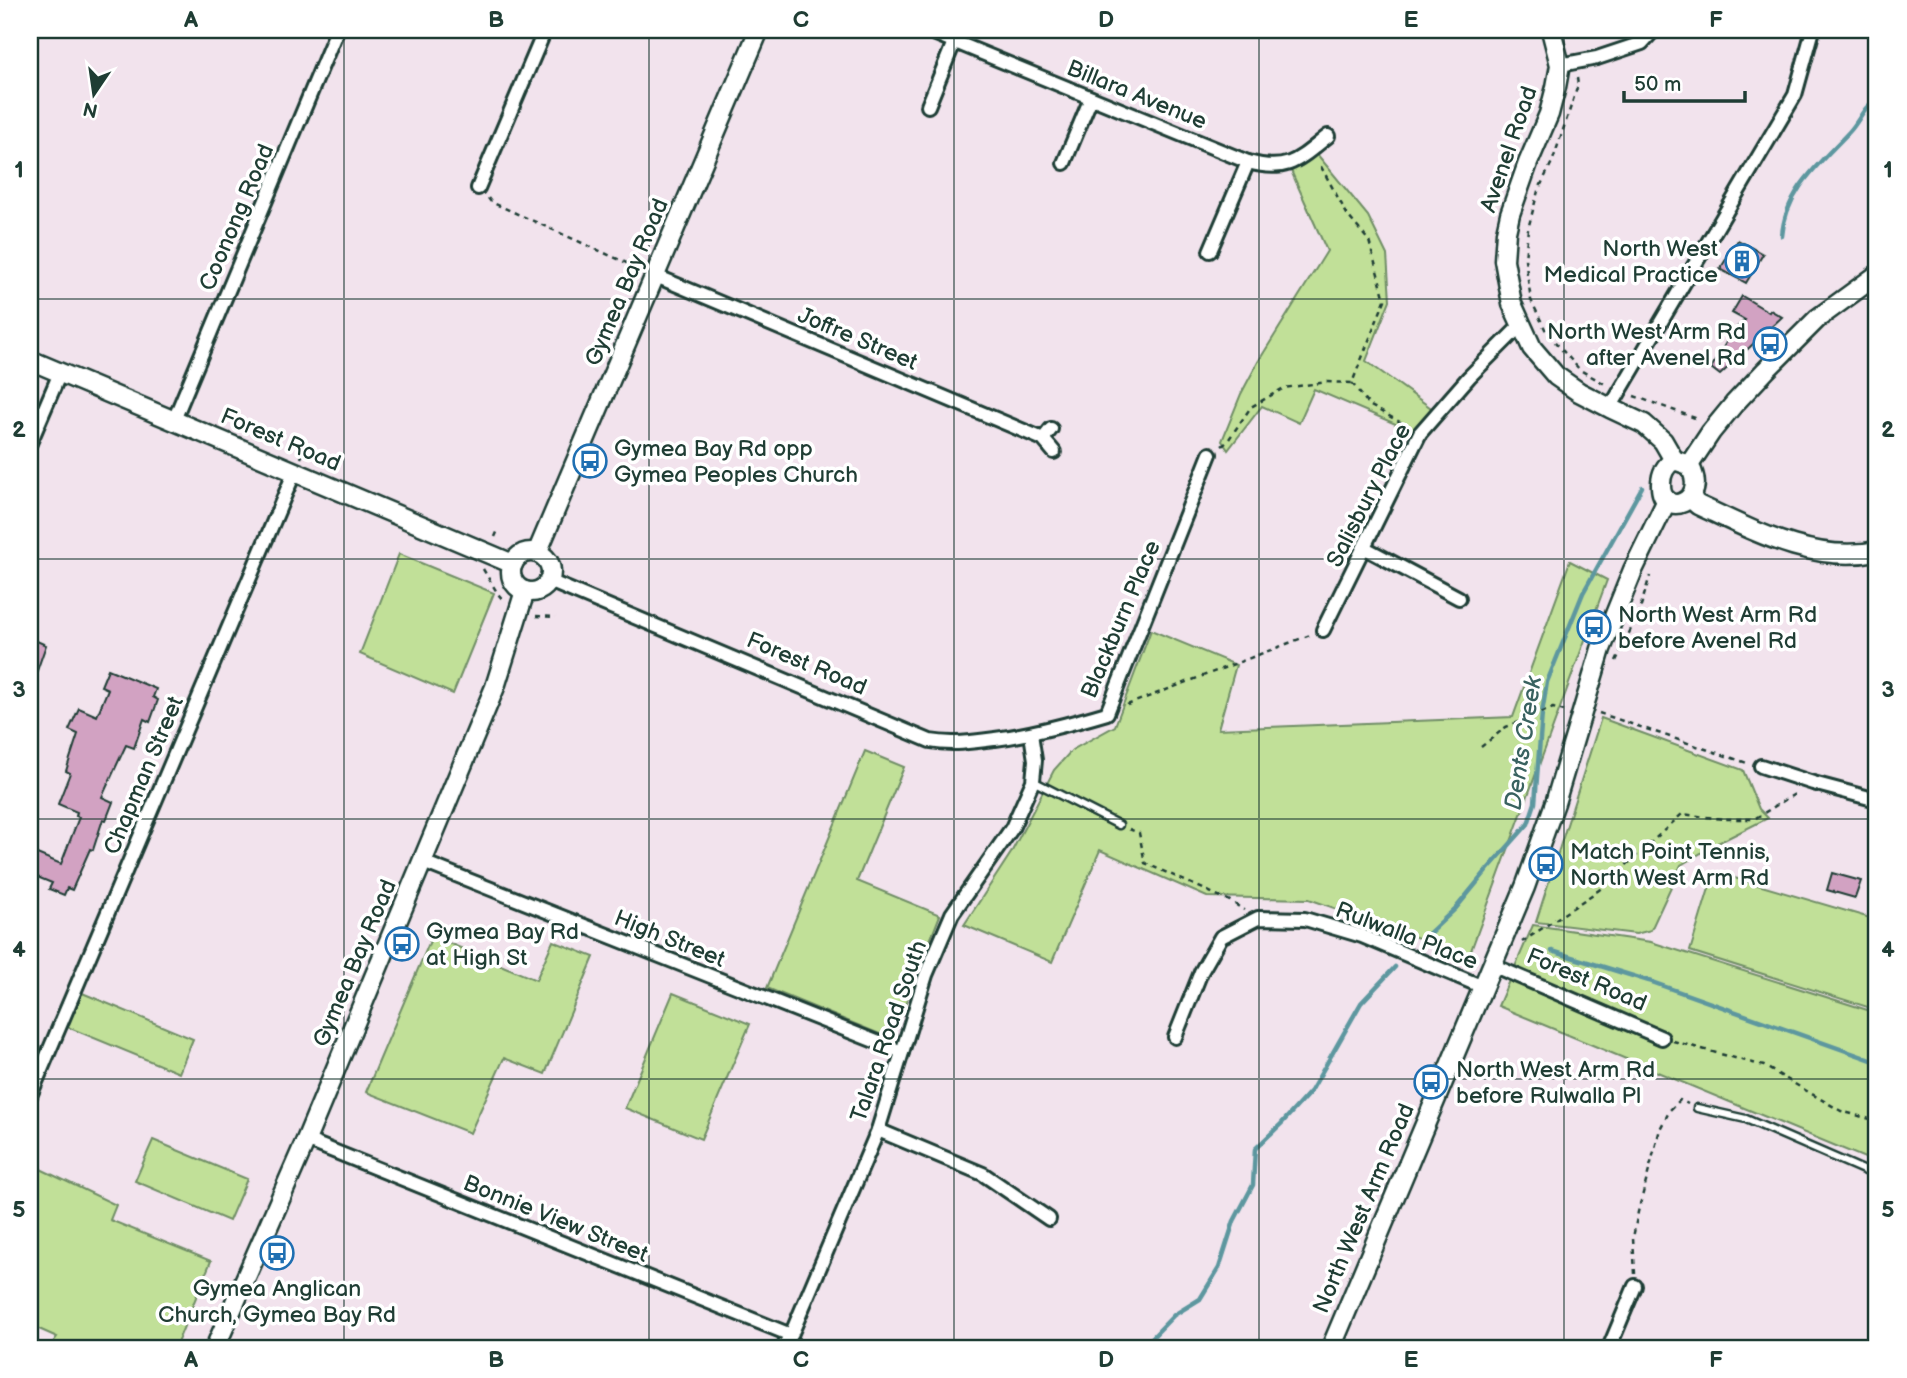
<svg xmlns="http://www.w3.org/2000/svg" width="1907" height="1378" viewBox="0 0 1907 1378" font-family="'Balsamiq Sans',sans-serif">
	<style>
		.green { fill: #c1e098; stroke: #708e66; stroke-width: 2 }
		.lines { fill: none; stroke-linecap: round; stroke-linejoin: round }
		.stream { stroke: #5d979f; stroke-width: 4.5 }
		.building { fill: #d2a2c2; stroke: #1f3d34; stroke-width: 2 }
		.lane-casing { stroke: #1f3d34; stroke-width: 11 }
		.street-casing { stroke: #1f3d34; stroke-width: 18 }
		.secondary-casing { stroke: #1f3d34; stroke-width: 23 }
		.path { stroke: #1f3d34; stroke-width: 2.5; stroke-dasharray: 5 5; stroke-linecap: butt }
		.lane { stroke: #fff; stroke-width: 6 }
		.street { stroke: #fff; stroke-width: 12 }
		.secondary { stroke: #fff; stroke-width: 18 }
		.grid { fill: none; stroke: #1f3d34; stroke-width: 2; stroke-opacity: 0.55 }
		.labels { text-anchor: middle; stroke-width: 7; stroke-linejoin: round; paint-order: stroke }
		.street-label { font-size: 23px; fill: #1f3d34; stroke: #fff }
		.poi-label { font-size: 23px; fill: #1f3d34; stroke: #fff; text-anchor: start }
		.water-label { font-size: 24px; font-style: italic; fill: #396260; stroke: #fff }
		.neatline { fill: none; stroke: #1f3d34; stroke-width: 2.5 }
		.grid-label { font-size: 23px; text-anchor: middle; font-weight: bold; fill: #1f3d34 }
	</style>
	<rect width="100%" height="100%" fill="#f2e3ed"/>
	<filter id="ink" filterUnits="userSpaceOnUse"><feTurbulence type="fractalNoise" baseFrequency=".0143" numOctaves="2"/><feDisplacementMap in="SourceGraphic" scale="14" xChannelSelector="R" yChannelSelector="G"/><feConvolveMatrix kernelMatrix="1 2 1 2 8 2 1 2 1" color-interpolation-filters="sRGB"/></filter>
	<g filter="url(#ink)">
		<g class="green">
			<polygon points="1312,148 1368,216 1387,255 1390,300 1366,361 1438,413 1419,434 1314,389 1299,423 1262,406 1228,450 1222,441 1241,394 1258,362 1327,251 1288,164"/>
			<polygon points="399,554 494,593 453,694 360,654"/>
			<polygon points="1570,561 1607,580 1469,956 1309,899 1207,897 1100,850 1052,962 964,925 1011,853 1054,770 1072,750 1115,726 1151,630 1236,665 1218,729 1513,717"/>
			<polygon points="1601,718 1743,770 1759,809 1768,818 1718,843 1681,865 1651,930 1636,934 1536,922"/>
			<polygon points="865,751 904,767 857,881 940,915 893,1035 887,1037 767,988"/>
			<polygon points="1714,872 1877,920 1877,1010 1690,951"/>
			<polygon points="1533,925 1651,942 1877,1013 1877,1163 1498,1006"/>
			<polygon points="432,936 536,980 553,941 594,957 545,1074 504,1058 470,1133 366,1092"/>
			<polygon points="75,990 193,1039 179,1073 60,1024"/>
			<polygon points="673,993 750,1024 701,1139 625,1108"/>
			<polygon points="153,1140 247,1179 229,1221 135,1181"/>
			<polygon points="30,1164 116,1205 110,1220 211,1261 175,1348 49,1348 57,1337 30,1325"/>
		</g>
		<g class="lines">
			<g class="stream">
				<path d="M1782 236C1785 191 1821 162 1849 132 1861 119 1862 108 1877 99"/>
				<polyline points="1421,941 1456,908 1488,869 1528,824 1535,803 1542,713 1547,682 1583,593 1642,487"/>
				<polyline points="1552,951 1649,981 1877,1062"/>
				<polyline points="1142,1348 1174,1315 1200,1299 1219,1268 1234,1221 1253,1185 1255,1149 1281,1124 1311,1091 1361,1003 1395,967"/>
			</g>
		</g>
		<g class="building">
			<polygon points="1738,240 1763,254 1746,283 1720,269"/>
			<polygon points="1742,296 1769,312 1770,310 1782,317 1720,375 1711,368 1733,331 1745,320 1732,313"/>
			<polygon points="30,638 46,645 32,685 30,685"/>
			<polygon points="108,669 156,689 153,697 158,700 150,722 144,719 134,748 126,745 102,797 113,802 106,820 103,819 93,850 90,849 72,890 67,888 64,895 49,889 52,883 30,874 30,851 61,864 79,817 76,816 77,812 58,804 70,773 66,771 78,734 69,730 79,708 97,716 108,689 101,686"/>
			<polygon points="1832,873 1861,881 1855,898 1827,890"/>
		</g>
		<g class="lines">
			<defs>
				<g id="lane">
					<polyline points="1033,781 1119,825"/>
					<polyline points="1697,1108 1746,1119 1877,1176"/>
				</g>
				<g id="street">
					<path d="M926 30 1248 162C1288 173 1298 160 1328 136"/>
					<polyline points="1560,65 1597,58 1642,43 1654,30"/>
					<polyline points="928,106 954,42"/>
					<polyline points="1064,163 1091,98"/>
					<polyline points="478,188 545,30"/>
					<polyline points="1210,251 1248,162"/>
					<polyline points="656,276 1043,439 1051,429"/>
					<polyline points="1610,408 1795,95 1813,30"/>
					<polyline points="174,420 337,30"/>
					<polyline points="1043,439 1054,452"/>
					<polyline points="30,443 60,373"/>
					<polyline points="1365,548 1459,598"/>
					<path d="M549 581 930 741C952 745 973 742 995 739 1034 734 1070 724 1107 713L1210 454"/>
					<polyline points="1323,630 1420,433 1469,377 1521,325"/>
					<polyline points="1761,766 1813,783 1877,800"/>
					<polyline points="423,862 902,1052"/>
					<polyline points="1492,965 1662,1038"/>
					<polyline points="1175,1037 1201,972 1221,937 1258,918 1305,919 1362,936 1483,987"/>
					<polyline points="30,1096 295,471"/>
					<polyline points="878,1130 983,1174 1049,1219"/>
					<polyline points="306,1140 791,1335"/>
					<polyline points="783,1348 791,1335 878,1130 926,975 952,914 1012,828 1033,781 1035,760 1031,734"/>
					<polyline points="1609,1348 1635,1286"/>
				</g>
				<g id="secondary">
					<polyline points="1551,30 1560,65 1556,87 1549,114 1528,163 1510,214 1506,232 1504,260 1512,304 1532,348 1556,376 1579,392 1610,408 1644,424 1663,441 1674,460"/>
					<polyline points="30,360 513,564"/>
					<path d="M1674 460 1689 465C1712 503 1660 520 1661 484 1661 473 1665 466 1674 460Z"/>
					<polyline points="1689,465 1711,432 1734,404 1766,370 1818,318 1877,275"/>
					<path d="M1690 498 1698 505C1754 531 1814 564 1877 551"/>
					<circle cx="531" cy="572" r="20"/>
					<polyline points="537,553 759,30"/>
					<polyline points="215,1348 306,1140 495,687 525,591"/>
					<polyline points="1331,1348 1525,887 1555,803 1601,649 1633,570 1667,500"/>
				</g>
			</defs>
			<use href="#lane" class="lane-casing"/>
			<use href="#street" class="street-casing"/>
			<use href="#secondary" class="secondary-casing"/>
			<g class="path">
				<polyline points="1577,78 1578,85 1553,160 1538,191 1528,229 1525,259 1531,300 1547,333 1580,370 1605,384"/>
				<polyline points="488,198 491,202 640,269"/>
				<polyline points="1352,383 1369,405 1409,427"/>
				<polyline points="1634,396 1695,418 1698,421"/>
				<polyline points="1222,446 1227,442 1251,407 1284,388 1327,382 1352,383 1385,300 1369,241 1348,216 1319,163"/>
				<polyline points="301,458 307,443"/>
				<polyline points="495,537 498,530"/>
				<polyline points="483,569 498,594 504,601"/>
				<polyline points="536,616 556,617"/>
				<polyline points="1616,661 1639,612 1650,576"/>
				<polyline points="1127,705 1310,635"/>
				<polyline points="1599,713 1747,763"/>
				<polyline points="1481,747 1506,727 1553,708 1564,711"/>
				<polyline points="1129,829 1139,833 1145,863 1230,901 1244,910"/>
				<polyline points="1522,942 1599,890 1682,814 1723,819 1754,819 1798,792"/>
				<polyline points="1673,1041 1764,1066 1841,1111 1877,1121"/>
				<polyline points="1635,1274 1633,1238 1638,1212 1660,1129 1670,1110 1680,1100 1688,1104"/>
			</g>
			<use href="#lane" class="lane"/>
			<use href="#street" class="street"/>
			<use href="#secondary" class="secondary"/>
		</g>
	</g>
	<path class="grid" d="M344 30V1348M649 30V1348M954 30V1348M1259 30V1348M1564 30V1348M30 299H1877M30 559H1877M30 819H1877M30 1079H1877"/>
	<defs>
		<symbol id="building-ring" viewBox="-11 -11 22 22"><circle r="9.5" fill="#fff" stroke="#1f6fb2" stroke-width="1.5"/><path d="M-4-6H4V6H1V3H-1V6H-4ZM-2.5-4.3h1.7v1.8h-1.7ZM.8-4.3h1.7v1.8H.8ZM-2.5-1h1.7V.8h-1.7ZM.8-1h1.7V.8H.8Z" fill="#1f6fb2"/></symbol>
		<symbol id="bus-ring" viewBox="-11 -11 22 22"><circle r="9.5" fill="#fff" stroke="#1f6fb2" stroke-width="1.5"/><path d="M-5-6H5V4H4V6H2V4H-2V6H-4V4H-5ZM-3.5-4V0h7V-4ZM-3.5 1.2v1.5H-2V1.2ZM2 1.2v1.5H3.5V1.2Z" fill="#1f6fb2"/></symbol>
	</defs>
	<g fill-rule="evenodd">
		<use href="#building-ring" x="1723" y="242" width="38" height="38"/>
		<use href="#bus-ring" x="1751" y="325" width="38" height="38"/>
		<use href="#bus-ring" x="571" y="442" width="38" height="38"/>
		<use href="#bus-ring" x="1575" y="608" width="38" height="38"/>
		<use href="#bus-ring" x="1527" y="845" width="38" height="38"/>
		<use href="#bus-ring" x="383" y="925" width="38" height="38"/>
		<use href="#bus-ring" x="1412" y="1063" width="38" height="38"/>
		<use href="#bus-ring" x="258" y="1234" width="38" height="38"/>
	</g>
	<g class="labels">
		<g class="street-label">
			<text transform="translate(1137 94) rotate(22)" y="8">Billara Avenue</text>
			<text transform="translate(1508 149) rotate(-71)" y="8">Avenel Road</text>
			<text transform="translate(236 217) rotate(-67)" y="8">Coonong Road</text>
			<text transform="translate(626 282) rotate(-67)" y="8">Gymea Bay Road</text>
			<text transform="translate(858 338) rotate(23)" y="8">Joffre Street</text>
			<text transform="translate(281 439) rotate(23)" y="8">Forest Road</text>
			<text transform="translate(1368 495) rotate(-63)" y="8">Salisbury Place</text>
			<text transform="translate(1120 619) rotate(-67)" y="8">Blackburn Place</text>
			<text transform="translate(807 663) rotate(23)" y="8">Forest Road</text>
			<text transform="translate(143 775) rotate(-67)" y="8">Chapman Street</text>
			<text transform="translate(1407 935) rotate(21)" y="8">Rulwalla Place</text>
			<text transform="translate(670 938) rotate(22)" y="8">High Street</text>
			<text transform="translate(354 963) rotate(-67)" y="8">Gymea Bay Road</text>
			<text transform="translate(1587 979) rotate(23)" y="8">Forest Road</text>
			<text transform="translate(888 1031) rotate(-71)" y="8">Talara Road South</text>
			<text transform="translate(1363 1208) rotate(-67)" y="8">North West Arm Road</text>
			<text transform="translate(556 1218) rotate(22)" y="8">Bonnie View Street</text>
		</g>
		<g class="poi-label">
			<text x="1718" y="256" text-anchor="end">North West<tspan x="1718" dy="26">Medical Practice</tspan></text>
			<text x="1746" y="339" text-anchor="end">North West Arm Rd<tspan x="1746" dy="26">after Avenel Rd</tspan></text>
			<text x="614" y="456">Gymea Bay Rd opp<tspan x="614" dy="26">Gymea Peoples Church</tspan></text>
			<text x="1618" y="622">North West Arm Rd<tspan x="1618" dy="26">before Avenel Rd</tspan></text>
			<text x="1570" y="859">Match Point Tennis,<tspan x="1570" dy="26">North West Arm Rd</tspan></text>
			<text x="426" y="939">Gymea Bay Rd<tspan x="426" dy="26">at High St</tspan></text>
			<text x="1456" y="1077">North West Arm Rd<tspan x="1456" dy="26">before Rulwalla Pl</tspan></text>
			<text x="277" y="1296" text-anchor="middle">Gymea Anglican<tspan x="277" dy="26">Church, Gymea Bay Rd</tspan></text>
		</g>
		<g class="water-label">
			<text transform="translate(1523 743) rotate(-81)" y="8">Dents Creek</text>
		</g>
	</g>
	<rect width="1907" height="1378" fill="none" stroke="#fff" stroke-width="77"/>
	<g transform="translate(94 94) rotate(193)" stroke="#ffffff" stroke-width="5" paint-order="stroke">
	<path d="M0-5L12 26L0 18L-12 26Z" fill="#1f3d34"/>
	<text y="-10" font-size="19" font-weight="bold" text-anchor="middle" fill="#1f3d34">N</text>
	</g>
	<path d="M1624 91v10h121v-10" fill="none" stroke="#1f3d34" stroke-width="3.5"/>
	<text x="1634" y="91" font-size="21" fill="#1f3d34" stroke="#ffffff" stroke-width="5" paint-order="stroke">50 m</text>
	<rect x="38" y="38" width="1830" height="1302" class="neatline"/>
	<g class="grid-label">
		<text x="191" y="27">A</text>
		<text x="496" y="27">B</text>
		<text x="801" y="27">C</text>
		<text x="1106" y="27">D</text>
		<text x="1411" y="27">E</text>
		<text x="1716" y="27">F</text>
		<text x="19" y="177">1</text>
		<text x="1888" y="177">1</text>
		<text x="19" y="437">2</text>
		<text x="1888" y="437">2</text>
		<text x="19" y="697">3</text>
		<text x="1888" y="697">3</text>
		<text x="19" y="957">4</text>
		<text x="1888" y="957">4</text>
		<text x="19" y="1217">5</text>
		<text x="1888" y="1217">5</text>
		<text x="191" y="1367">A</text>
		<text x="496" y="1367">B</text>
		<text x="801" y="1367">C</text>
		<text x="1106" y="1367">D</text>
		<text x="1411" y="1367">E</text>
		<text x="1716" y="1367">F</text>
	</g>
</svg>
